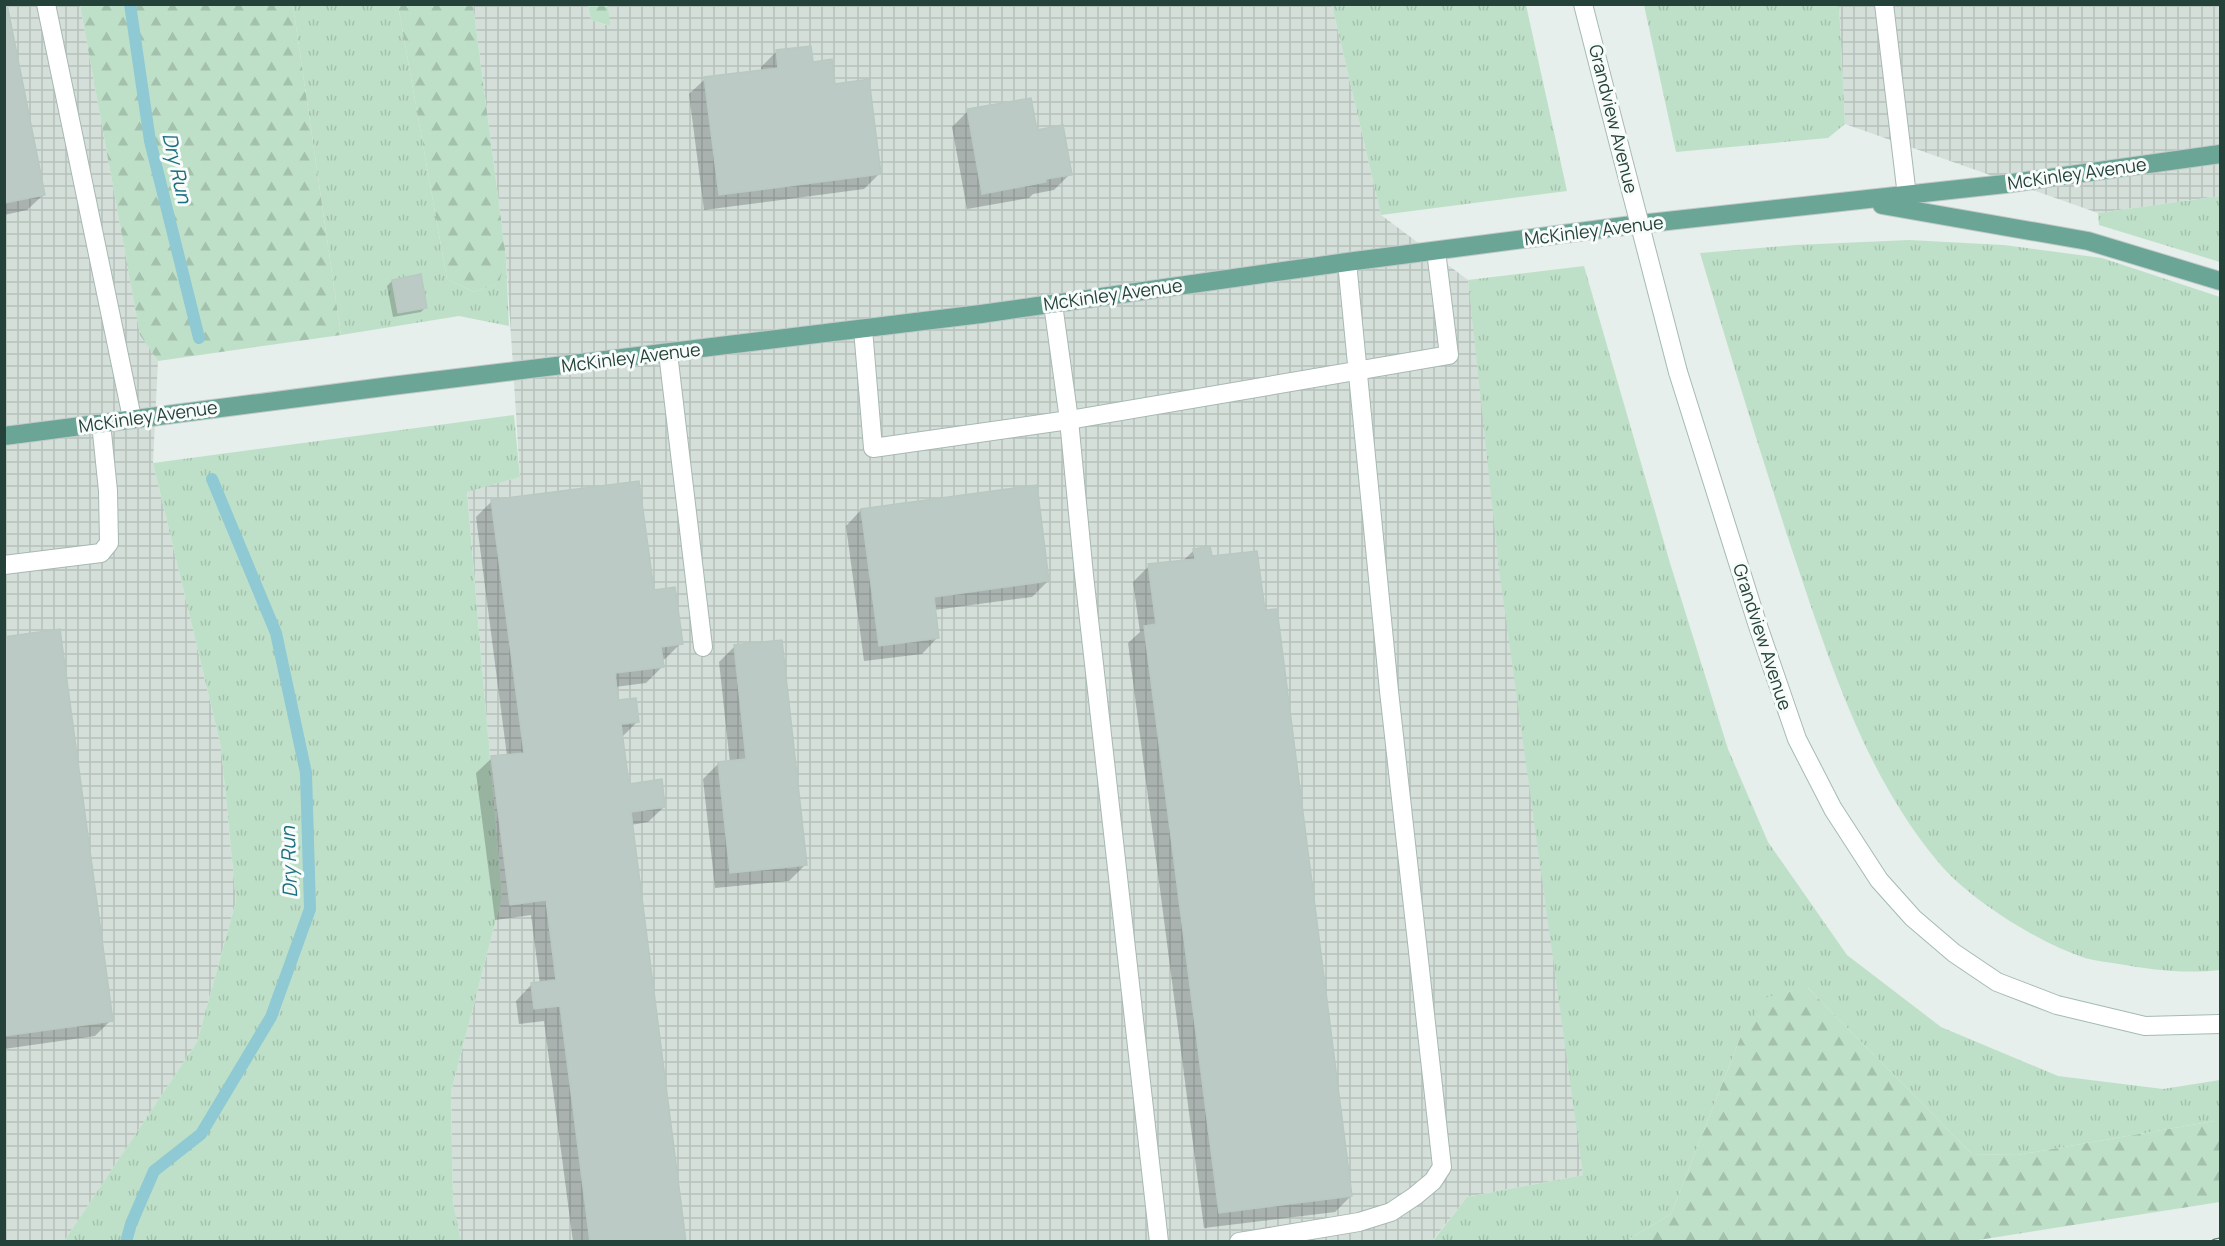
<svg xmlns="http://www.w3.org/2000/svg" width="2225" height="1246" viewBox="0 0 2225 1246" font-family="Manrope,sans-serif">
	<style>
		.industrial { fill: url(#industrial-grid) }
		.grass { fill: url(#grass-tufts) }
		.forest { fill: url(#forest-firs) }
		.shadow { fill: #0003 }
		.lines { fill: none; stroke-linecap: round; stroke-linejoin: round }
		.stream { stroke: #8ec9d4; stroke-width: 12 }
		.building { fill: #bbcac4; stroke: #b8c9c2; stroke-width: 1.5 }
		.lane-casing { stroke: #a8b8b2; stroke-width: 20 }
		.secondary-casing { stroke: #a4bbb3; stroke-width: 20 }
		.primary-casing { stroke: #c2cac8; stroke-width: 20 }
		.lane { stroke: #fff; stroke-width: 18 }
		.secondary { stroke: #fff; stroke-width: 18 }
		.primary { stroke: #6aa596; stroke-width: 18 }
		.rail-casing { stroke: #5f7d75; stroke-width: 7 }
		.rail { stroke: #f7fbf9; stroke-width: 4.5; stroke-dasharray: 14; stroke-linecap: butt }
		.secondary-bridge-casing { stroke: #a4bbb3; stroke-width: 20; stroke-linecap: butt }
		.secondary-bridge { stroke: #fff; stroke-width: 18 }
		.labels { text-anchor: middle; stroke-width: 6; stroke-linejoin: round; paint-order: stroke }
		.street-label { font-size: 18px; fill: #24423a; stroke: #f7fbf9 }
		.water-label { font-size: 20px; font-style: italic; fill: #1c6f80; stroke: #f7fbf9 }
	</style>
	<defs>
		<pattern id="industrial-grid" width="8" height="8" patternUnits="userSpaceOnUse" patternTransform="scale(1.5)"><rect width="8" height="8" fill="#d4dfda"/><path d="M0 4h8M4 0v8" fill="none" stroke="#b6c1bc"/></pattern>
		<pattern id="grass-tufts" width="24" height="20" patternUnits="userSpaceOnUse" patternTransform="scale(1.5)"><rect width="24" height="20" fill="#bfe0c8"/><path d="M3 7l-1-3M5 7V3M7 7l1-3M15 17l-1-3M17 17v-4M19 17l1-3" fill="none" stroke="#a4c1ad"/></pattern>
		<pattern id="forest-firs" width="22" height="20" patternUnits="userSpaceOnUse" patternTransform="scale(1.5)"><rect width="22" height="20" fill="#bfe0c8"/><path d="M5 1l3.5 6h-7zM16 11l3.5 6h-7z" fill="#a4c1ad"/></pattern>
	</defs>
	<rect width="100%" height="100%" fill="#e6efeb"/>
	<g class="industrial">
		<polygon points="5,5 80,5 140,334 158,361 153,463 221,747 236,901 197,1042 64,1241 5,1242"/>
		<polygon points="473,5 588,5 591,20 609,26 608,5 1332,5 1381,215 1468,280 1583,1175 1467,1197 1432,1241 461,1242 453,1202 451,1092 502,897 467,491 520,477 506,257"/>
		<polygon points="1839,5 2220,5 2220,196 2098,213 1845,124"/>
	</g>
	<g class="grass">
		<polygon points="293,5 398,5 447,279 474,292 498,283 506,257 509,326 459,316 341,335"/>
		<polygon points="1332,5 1526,5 1567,191 1381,215"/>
		<polygon points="1644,5 1839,5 1845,124 1828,138 1676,152"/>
		<polygon points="2220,196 2220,262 2099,225 2098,213"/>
		<path d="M1909 240 2004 245 2102 258 2220 297V970C2186 974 2152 970 2119 964 2108 962 2096 961 2085 958 2039 943 1970 900 1939 863 1863 773 1828 656 1791 547 1759 449 1729 351 1700 253L1795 245Z"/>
		<polygon points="1584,266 1670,563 1728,749 1768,842 1847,955 1941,1027 2058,1076 2163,1089 2220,1080 2220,1120 2017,1155 1972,1154 1808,988 1741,1036 1671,1214 1627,1240 1614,1241 1432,1242 1467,1197 1583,1175 1499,569 1468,280"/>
		<polygon points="514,415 520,477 467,492 502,897 451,1092 453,1202 461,1241 64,1241 197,1042 236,901 221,747 153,463"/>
	</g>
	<g class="forest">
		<polygon points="80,5 293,5 341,335 158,361 140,335"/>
		<polygon points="398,5 473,5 506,257 499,283 474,292 447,279"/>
		<polygon points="588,5 608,5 610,26 591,20"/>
		<polygon points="1808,988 1972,1154 2017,1155 2220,1120 2220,1202 1972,1241 1614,1241 1627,1240 1671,1214 1741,1036 1767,997"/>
	</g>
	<g class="shadow">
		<polygon points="4,4 43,195 27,210 4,215"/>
		<polygon points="776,52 834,85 879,174 864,189 704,210 689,94 705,79 761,71 761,67"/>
		<polygon points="968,111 1035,131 1070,174 1054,190 1033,194 1029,198 967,209 952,127"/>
		<polygon points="392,281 426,307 421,312 393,317 387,286"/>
		<polygon points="492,501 652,592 681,643 665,659 661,660 662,667 646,683 615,687 616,702 637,722 621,738 627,785 664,807 648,822 631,825 685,1242 573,1242 544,1021 519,1024 516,1001 531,985 540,984 531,915 495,920 476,773 492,758 507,756 476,517"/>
		<polygon points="861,510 1048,581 1032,597 934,610 937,638 922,654 864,661 846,526"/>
		<polygon points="1194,550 1210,558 1351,1196 1335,1212 1204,1228 1128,643 1140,632 1133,582 1149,566 1182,562"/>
		<polygon points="4,639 111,1020 95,1036 4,1049"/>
		<polygon points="735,646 805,865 789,881 715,888 703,779 718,764 730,763 719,662"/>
	</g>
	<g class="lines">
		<g class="stream">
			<polyline points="130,4 150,141 199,338"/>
			<polyline points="126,1242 131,1224 154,1171 201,1134 271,1017 310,909 306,773 276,633 212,479"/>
		</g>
	</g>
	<g class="building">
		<polygon points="4,4 7,4 45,195 4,203"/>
		<polygon points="811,46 813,62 832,59 835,84 869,79 881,174 719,195 704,77 778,68 776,50"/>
		<polygon points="1031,98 1037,130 1063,125 1072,175 1046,179 1046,182 982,194 967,109"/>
		<polygon points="421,274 427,308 398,313 392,280"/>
		<polygon points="639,481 654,590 675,587 683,644 661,647 664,667 615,673 618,700 636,698 639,722 621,724 629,784 662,779 665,807 631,812 686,1242 590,1242 560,1006 534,1009 531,983 556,980 546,900 510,905 491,756 524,753 491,500"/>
		<polygon points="1037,485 1049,581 934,597 939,638 879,646 861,509"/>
		<polygon points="1210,546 1212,556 1257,551 1265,610 1277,609 1352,1196 1219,1213 1144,626 1156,624 1148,564 1195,559 1193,549"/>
		<polygon points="60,629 113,1021 4,1036 4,637"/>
		<polygon points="782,640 807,865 730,873 718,762 746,759 734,645"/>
	</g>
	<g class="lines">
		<defs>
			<g id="lane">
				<polyline points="46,4 132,418"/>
				<polyline points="1884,4 1907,196"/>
				<polyline points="1053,304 1069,420 1084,575 1159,1242"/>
				<polyline points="863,329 873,448 1069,420 1449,355 1436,251"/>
				<polyline points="668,353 703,647"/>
				<polyline points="4,565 101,553 109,543 108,491 101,423"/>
				<polyline points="1239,1242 1359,1222 1391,1212 1415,1196 1433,1181 1442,1167 1389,691 1347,262"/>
			</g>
			<g id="secondary">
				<polyline points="1583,4 1607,98"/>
				<polyline points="1678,372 1758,626 1797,739 1833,809 1879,880 1913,918 1954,953 1997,982 2057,1005 2145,1026 2220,1024"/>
			</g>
			<g id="primary">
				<polyline points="1882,205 2088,241 2220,281"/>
				<polyline points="4,436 391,386 981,314 1347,262 1640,224 2005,184 2220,154"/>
			</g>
		</defs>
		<use href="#lane" class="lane-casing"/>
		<use href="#secondary" class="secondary-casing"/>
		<use href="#primary" class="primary-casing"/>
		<use href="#lane" class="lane"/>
		<use href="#secondary" class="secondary"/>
		<use href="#primary" class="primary"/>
		<defs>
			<polyline id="rail" points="2215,1242 2220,1241"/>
		</defs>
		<use href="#rail" class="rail-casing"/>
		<use href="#rail" class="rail"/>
		<defs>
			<polyline id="secondary-bridge" points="1607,98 1678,372"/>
		</defs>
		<use href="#secondary-bridge" class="secondary-bridge-casing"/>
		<use href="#secondary-bridge" class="secondary-bridge"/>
	</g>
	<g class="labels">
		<g class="street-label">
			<text transform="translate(1613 119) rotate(76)" y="6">Grandview Avenue</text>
			<text transform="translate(2077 174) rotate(-8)" y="6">McKinley Avenue</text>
			<text transform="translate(1594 231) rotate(-7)" y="6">McKinley Avenue</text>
			<text transform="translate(1113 295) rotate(-8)" y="6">McKinley Avenue</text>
			<text transform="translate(631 358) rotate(-7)" y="6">McKinley Avenue</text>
			<text transform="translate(148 417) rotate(-8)" y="6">McKinley Avenue</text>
			<text transform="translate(1762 637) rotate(72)" y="6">Grandview Avenue</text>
		</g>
		<g class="water-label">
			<text transform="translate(177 168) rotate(77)" y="7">Dry Run</text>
			<text transform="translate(289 862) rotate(-92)" y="7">Dry Run</text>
		</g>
	</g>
	<rect width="2225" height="1246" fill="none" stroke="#24423a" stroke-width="12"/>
</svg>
